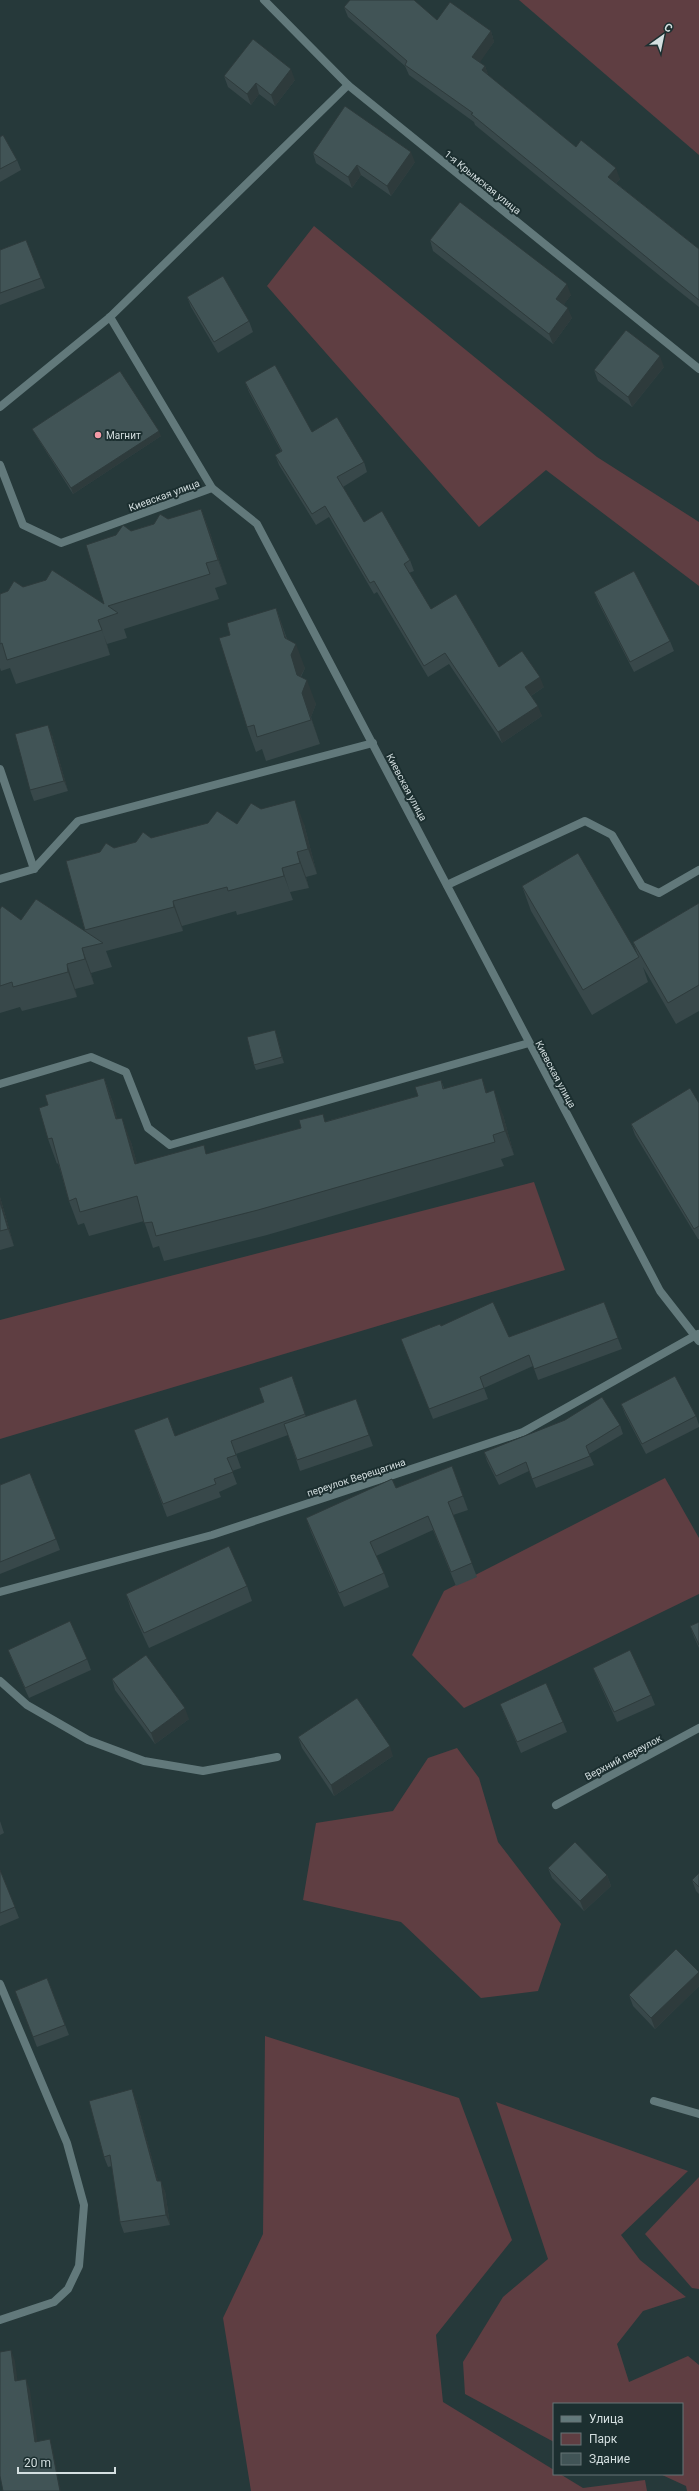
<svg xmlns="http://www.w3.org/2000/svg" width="699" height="2491" viewBox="0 0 699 2491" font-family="Roboto,sans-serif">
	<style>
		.green { fill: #5f3e42 }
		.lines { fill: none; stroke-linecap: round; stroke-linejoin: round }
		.lane { stroke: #62797b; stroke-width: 8 }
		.street { stroke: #62797b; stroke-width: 8 }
		.wall { fill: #38484a }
		.shaded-wall { fill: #2e3b3c }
		.building { fill: #415456; stroke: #2e3b3c }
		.poi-dot { fill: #f49aa6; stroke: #1c2f30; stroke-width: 1.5 }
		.labels { text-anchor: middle; stroke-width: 4; stroke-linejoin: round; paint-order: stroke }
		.street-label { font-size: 10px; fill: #d4dfe0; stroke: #1c2f30 }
		.poi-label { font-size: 10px; fill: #d4dfe0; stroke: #1c2f30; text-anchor: start }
	</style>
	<rect width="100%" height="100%" fill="#26393a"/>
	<g class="green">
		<polygon points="519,0 699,0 699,155"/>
		<polygon points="314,226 597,457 699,522 699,586 546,470 479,527 267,286"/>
		<polygon points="534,1182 565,1270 0,1439 0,1320"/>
		<polygon points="665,1478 699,1538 699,1594 464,1708 412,1655 444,1591"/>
		<polygon points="457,1748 479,1778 498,1842 561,1924 538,1991 481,1998 401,1922 303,1900 316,1823 393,1811 428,1758"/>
		<polygon points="265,2036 459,2098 512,2240 436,2335 443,2402 554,2470 554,2474 560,2474 583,2488 645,2480 647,2491 251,2491 223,2318 263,2234"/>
		<polygon points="496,2102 688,2171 621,2235 640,2260 686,2297 643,2311 617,2344 629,2382 688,2356 699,2365 699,2491 687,2491 686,2486 660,2474 682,2474 682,2404 554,2404 554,2442 465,2394 463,2362 503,2297 548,2259"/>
		<polygon points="699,2177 699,2289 692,2288 645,2234"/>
	</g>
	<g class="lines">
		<g class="lane">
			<polyline points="110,317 212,488"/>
			<polyline points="0,407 110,317 348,85"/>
			<polyline points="0,769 34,869"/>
			<polyline points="0,879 34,869 78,821 373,743"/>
			<polyline points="447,885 585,821 612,835 642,886 659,893 699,870"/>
			<polyline points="0,1084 91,1057 126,1072 148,1128 170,1145 529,1043"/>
			<polyline points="0,1681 27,1705 88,1740 144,1761 203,1771 277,1757"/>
			<polyline points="0,1984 67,2143 84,2205 79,2266 68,2289 54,2302 0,2320"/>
		</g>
		<g class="street">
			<polyline points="264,0 348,85 699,369"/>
			<polyline points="0,465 23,525 61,543 212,488 257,524 660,1291 699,1341"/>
			<polyline points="0,1592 212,1535 523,1432 698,1334"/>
			<polyline points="556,1805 699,1728"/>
			<polyline points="654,2101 699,2114"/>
		</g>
	</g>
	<g class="wall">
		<polygon points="344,7 437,20 491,31 494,42 479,62 485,66 488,75 576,147 620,179 616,183 699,249 699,307 665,280 475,125 474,122 409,75 405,66 348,17"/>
		<polygon points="224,76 295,80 275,106 259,94 251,105 228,87"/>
		<polygon points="0,137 17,160 21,170 0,182"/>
		<polygon points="313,153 415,162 391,196 361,175 352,188 316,163"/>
		<polygon points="26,240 45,288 0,305 0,250"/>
		<polygon points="430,240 571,295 564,304 572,318 553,344 433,251"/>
		<polygon points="187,297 249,321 253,332 218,353 191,307"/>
		<polygon points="664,367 632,407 598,381 594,370"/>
		<polygon points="245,382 312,432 364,462 367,472 343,487 364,522 410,560 414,571 409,573 431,609 499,667 544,687 531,696 542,716 502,743 449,664 428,677 377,592 374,594 329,517 316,525 279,465 275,455 281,451 249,392"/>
		<polygon points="32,429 161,436 73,494 35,434"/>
		<polygon points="201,509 210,533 227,584 215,588 219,599 124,629 127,638 107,644 110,655 16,684 10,668 1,671 0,668 0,594 23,587 104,604 131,531"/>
		<polygon points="594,592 670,641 674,651 634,672 598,602"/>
		<polygon points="276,608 287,639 305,668 301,677 316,704 311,717 320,744 266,761 262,749 256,752 247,727 230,635"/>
		<polygon points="52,735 68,791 34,801 30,790"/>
		<polygon points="261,809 304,824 317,874 306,877 309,888 290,892 293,900 237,915 236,911 182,926 183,931 106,951 112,967 91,973 94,984 75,989 77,997 22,1011 20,1007 0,1013 0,909 21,920 85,931 66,861 151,838 237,824"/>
		<polygon points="522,886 637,953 633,942 699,903 699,1011 676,1024 643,967 648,982 592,1015 531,911"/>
		<polygon points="275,1030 284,1063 256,1070 254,1065"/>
		<polygon points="104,1078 113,1103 117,1119 131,1142 137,1164 207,1154 418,1096 441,1080 444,1088 487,1092 503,1115 514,1155 501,1159 504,1166 267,1235 164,1261 159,1246 153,1248 144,1221 89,1236 84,1223 78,1225 69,1201 58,1163 57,1164 48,1139 48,1105"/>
		<polygon points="699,1103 699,1239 698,1239 635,1135 631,1124"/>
		<polygon points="0,1197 14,1246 0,1250"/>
		<polygon points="604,1302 622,1349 538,1380 533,1366 484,1388 488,1399 433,1419 401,1339 441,1326 509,1337"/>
		<polygon points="292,1376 306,1417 356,1399 373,1446 300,1471 288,1435 236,1454 241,1468 232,1471 237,1484 219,1492 221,1497 167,1517 134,1430 175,1436 264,1402"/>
		<polygon points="621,1404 696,1416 699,1425 699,1427 646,1454 625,1414"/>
		<polygon points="620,1425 623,1434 589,1454 594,1465 536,1488 529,1471 499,1485 487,1461 484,1452"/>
		<polygon points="452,1466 468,1510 453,1515 477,1577 456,1586 433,1530 376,1556 384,1573 389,1587 344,1607 311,1532 306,1518 396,1488"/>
		<polygon points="0,1485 56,1539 60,1550 0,1574"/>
		<polygon points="247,1586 252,1601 149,1648 131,1609 126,1594"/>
		<polygon points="699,1622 699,1648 694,1637 690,1626"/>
		<polygon points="8,1650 87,1659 91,1670 29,1698 12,1660"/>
		<polygon points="593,1668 651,1695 655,1705 617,1722 597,1678"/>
		<polygon points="112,1679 189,1719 155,1744 115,1690"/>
		<polygon points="500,1704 563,1722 567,1732 521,1753 504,1714"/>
		<polygon points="298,1737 393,1756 334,1796 302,1748"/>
		<polygon points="0,1821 4,1833 0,1835"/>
		<polygon points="548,1868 607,1875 611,1886 584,1911 552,1878"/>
		<polygon points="0,1870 19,1918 0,1926"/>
		<polygon points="699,1873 699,1894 696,1891 692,1880"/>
		<polygon points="699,1972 699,1986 655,2029 633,2006 629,1995"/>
		<polygon points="47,1978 69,2035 37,2047 19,2001"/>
		<polygon points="136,2100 158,2181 165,2191 170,2225 124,2233 120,2222 112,2166 108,2167 104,2157"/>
	</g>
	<g class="shaded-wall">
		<polygon points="491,31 494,42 476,68 472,57"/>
		<polygon points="485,66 489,77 482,70"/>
		<polygon points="291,69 295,80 275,106 271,95"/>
		<polygon points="256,83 259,94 251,105 247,94"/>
		<polygon points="411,152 415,162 391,196 387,186"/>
		<polygon points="357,165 361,175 352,188 348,177"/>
		<polygon points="616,168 620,179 612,187 608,177"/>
		<polygon points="567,284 571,295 560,310 556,299"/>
		<polygon points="568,308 572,318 553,344 549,334"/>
		<polygon points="660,356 664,367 632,407 628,397"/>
		<polygon points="159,431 161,436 73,494 71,488"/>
		<polygon points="201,509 210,533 227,584 218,560"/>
		<polygon points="276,608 291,653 296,644 305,668 299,679 307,680 316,704 311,717 320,744 302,693"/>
		<polygon points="98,620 107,644 110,655 102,630"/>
		<polygon points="540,677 544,687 529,697 525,687"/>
		<polygon points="538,706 542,716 502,743 498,732"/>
		<polygon points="48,725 52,735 68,791 64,781"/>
		<polygon points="295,800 304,824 317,874 308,849"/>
		<polygon points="297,852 306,877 309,888 300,863"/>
		<polygon points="282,868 290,892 293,900 284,876"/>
		<polygon points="173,901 182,926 183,931 174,907"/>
		<polygon points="82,948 91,973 94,984 85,959"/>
		<polygon points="67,964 75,989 77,997 68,972"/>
		<polygon points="275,1030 277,1035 284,1063 282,1057"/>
		<polygon points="104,1078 113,1103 124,1144 116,1119"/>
		<polygon points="482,1078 491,1102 486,1093"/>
		<polygon points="494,1090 503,1115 514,1155 505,1131"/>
		<polygon points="122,1118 131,1142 144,1188 135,1164"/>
		<polygon points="0,1197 14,1246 8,1229 0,1202"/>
		<polygon points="185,1708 189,1719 155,1744 151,1733"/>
		<polygon points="390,1746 393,1756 334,1796 331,1785"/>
		<polygon points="607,1875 611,1886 584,1911 580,1901"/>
		<polygon points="699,1972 699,1986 655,2029 651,2018"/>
		<polygon points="132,2089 136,2100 161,2192 157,2181"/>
		<polygon points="161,2181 165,2191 170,2225 166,2215"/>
		<polygon points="11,2350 15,2361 19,2392 15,2381"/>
		<polygon points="26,2379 30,2390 39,2452 35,2442"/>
		<polygon points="50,2439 53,2450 61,2491 60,2491"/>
	</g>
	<g class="building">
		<polygon points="350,0 414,0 437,20 450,2 491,31 472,57 485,66 482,70 576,147 581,140 616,168 608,177 699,249 699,300 471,114 473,113 405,65 407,61 344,7"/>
		<polygon points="253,39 291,69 271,95 256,83 247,94 224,76"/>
		<polygon points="345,106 411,152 387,186 357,165 348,177 313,153"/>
		<polygon points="3,135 17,160 0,169 0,137"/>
		<polygon points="460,202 567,284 556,299 568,308 549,334 430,240"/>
		<polygon points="26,240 41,278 0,293 0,250"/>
		<polygon points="223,276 249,321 214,342 187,297"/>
		<polygon points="626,330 660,356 628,397 594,370"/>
		<polygon points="275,365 312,432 337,417 364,462 337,477 364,522 382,511 410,560 404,564 431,609 456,594 499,667 522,651 540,677 525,687 538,706 498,732 445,653 424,666 374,581 370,583 325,506 312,514 275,455 282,451 245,382"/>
		<polygon points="120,371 159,431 71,488 32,429"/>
		<polygon points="201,509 218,560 206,563 210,574 108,606 118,613 98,620 102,630 7,660 2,643 0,644 0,594 8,591 14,581 23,587 46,580 52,570 104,604 86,545 116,535 123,525 131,531 154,524 160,514 168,519"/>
		<polygon points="634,571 670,641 630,662 594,592"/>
		<polygon points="276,608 285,638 296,644 291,655 297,675 307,680 302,693 311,720 257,737 254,725 247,727 219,638 230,635 227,623"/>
		<polygon points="48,725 64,781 30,790 15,734"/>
		<polygon points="295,800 308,849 297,852 300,863 282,868 284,876 228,891 227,887 173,901 174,907 85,930 66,861 100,852 106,843 114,848 136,842 143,832 151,838 208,823 217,811 237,824 251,803 261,809"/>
		<polygon points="578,853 639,957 583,990 522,886"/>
		<polygon points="36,899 103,943 82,948 85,959 67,964 68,972 13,987 12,982 0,986 0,909 2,906 21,920"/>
		<polygon points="699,903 699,985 668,1003 633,942"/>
		<polygon points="275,1030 282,1057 254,1065 247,1037"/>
		<polygon points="104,1078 116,1119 122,1118 135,1164 204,1145 206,1154 301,1128 299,1120 323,1114 325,1122 418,1096 415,1087 441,1080 443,1089 482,1078 486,1093 494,1090 505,1131 493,1135 495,1142 258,1210 156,1236 152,1222 144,1223 137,1196 80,1212 76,1198 69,1201 52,1138 48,1139 39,1108 48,1105 45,1095"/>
		<polygon points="690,1088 699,1103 699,1226 694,1229 631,1124"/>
		<polygon points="0,1202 8,1229 0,1231"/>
		<polygon points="493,1302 509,1337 604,1302 618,1338 534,1369 529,1355 480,1377 484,1388 429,1409 401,1339 440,1324 441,1326"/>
		<polygon points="292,1376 305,1414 231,1441 236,1455 227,1458 233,1472 214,1479 216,1484 163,1504 134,1430 168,1417 175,1436 264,1402 259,1388"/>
		<polygon points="675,1376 696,1416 642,1444 621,1404"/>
		<polygon points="602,1397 620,1425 586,1446 590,1456 532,1479 526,1462 496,1476 484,1452 565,1420"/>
		<polygon points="356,1399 369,1435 297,1460 284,1424"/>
		<polygon points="452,1466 463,1496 448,1502 472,1563 451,1572 428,1516 370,1542 384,1573 339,1593 306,1518 392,1479 396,1488"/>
		<polygon points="30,1473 56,1539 0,1562 0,1485"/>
		<polygon points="229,1546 247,1586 144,1633 126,1594"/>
		<polygon points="70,1621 87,1659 25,1688 8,1650"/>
		<polygon points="699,1622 699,1645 690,1626"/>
		<polygon points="630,1650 651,1695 614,1712 593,1668"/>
		<polygon points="146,1655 185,1708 151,1733 112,1679"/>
		<polygon points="546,1683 563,1722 517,1742 500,1704"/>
		<polygon points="357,1698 390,1746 331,1785 298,1737"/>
		<polygon points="575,1842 607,1875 580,1901 548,1868"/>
		<polygon points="0,1870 15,1907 0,1913"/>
		<polygon points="699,1873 699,1887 692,1880"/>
		<polygon points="676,1949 699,1972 651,2018 629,1995"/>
		<polygon points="47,1978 65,2025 33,2037 15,1991"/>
		<polygon points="132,2089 157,2181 161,2181 166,2215 120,2222 110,2155 104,2157 89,2101"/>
		<polygon points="11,2350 15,2381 26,2379 35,2442 50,2439 60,2491 3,2491 0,2476 0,2352"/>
	</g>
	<circle class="poi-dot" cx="98" cy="435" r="4"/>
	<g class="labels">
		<g class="street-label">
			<text transform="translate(483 182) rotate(39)" y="4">1-я Крымская улица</text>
			<text transform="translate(164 495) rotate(-20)" y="4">Киевская улица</text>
			<text transform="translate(407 787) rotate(62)" y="4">Киевская улица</text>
			<text transform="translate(556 1074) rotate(62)" y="4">Киевская улица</text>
			<text transform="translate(356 1477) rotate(-18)" y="4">переулок Верещагина</text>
			<text transform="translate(623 1757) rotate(-28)" y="4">Верхний переулок</text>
		</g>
		<g class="poi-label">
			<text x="106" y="439">Магнит</text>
		</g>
	</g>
	<rect x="553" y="2403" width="130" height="72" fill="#1c2f30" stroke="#667576"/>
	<rect x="561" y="2416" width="20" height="6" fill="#62797b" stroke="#667576"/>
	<text x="589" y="2423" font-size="12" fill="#d4dfe0">Улица</text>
	<rect x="561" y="2433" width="20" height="12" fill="#5f3e42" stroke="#667576"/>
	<text x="589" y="2443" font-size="12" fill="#d4dfe0">Парк</text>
	<rect x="561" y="2453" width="20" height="12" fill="#415456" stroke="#667576"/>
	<text x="589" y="2463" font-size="12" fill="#d4dfe0">Здание</text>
	<g transform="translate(663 36) rotate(33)" stroke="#1c2f30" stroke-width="3" paint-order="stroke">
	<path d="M0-3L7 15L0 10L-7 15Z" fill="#d4dfe0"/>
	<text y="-6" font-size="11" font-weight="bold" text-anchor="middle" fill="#d4dfe0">С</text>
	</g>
	<path d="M18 2467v6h97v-6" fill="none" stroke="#d4dfe0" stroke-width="2"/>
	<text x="24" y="2467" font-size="12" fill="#d4dfe0" stroke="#1c2f30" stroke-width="3" paint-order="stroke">20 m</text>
</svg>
